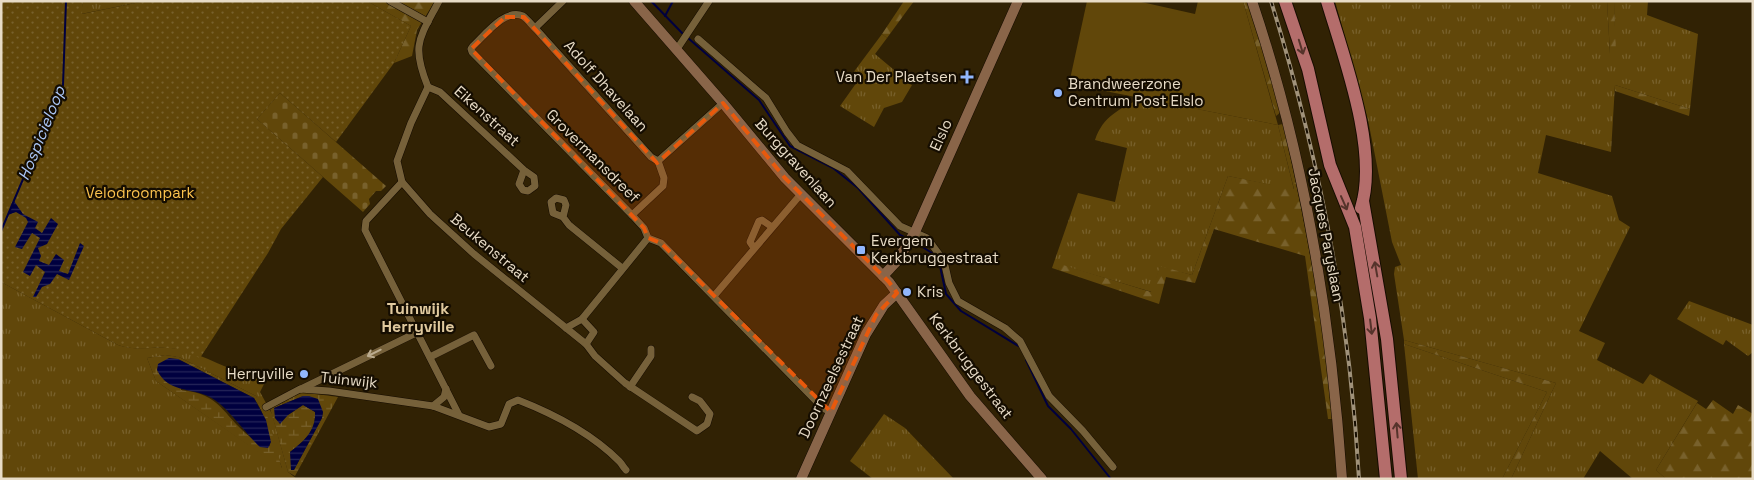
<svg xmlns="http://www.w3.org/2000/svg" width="1754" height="480" viewBox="0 0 1754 480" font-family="'Space Grotesk',sans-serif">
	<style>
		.grass { fill: url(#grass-tufts); fill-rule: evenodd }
		.forest { fill: url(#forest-firs) }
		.wetland { fill: url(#wetland-marsh); fill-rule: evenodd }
		.cemetery { fill: url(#cemetery-stones) }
		.park { fill: url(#park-dots) }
		.garden { fill: #61470a }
		.water { fill: url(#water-rules) }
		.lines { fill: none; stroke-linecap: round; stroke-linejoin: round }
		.stream { stroke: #00003f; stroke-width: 2 }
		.street-casing { stroke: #160c00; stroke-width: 8 }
		.secondary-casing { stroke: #160c00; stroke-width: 11 }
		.highway-casing { stroke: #160c00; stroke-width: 14 }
		.street { stroke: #76613a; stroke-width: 7 }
		.secondary { stroke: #896549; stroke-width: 10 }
		.highway { stroke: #b46d6b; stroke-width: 12 }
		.rail-casing { stroke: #a0927a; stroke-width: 4 }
		.rail { stroke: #150d01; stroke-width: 2; stroke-dasharray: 5.5; stroke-linecap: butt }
		.oneway { stroke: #55332b }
		.oneway2 { stroke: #baab8f }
		.marked { fill: #e8590c; fill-opacity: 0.2; stroke: #e8590c; stroke-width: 4; stroke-dasharray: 10 6; stroke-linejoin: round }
		.poi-dot { fill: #92b7fd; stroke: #150d01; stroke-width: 2 }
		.labels { text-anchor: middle; stroke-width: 4.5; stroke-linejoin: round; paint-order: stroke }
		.poi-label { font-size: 15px; fill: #e8dcc7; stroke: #150d01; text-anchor: start }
		.street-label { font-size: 15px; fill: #e8dcc7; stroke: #150d01 }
		.park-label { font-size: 15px; fill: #fcc34e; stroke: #150d01 }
		.water-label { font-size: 16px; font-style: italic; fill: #aac5f4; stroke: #150d01 }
		.neighbourhood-label { font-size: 16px; font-weight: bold; fill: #e0c99e; stroke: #150d01 }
	</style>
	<defs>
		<pattern id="grass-tufts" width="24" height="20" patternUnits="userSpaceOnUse" patternTransform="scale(1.25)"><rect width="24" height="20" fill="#61470a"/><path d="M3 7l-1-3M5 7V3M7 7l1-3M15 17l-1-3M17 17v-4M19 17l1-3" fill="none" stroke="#78612c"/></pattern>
		<pattern id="forest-firs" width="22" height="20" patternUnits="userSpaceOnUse" patternTransform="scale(1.25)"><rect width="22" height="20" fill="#61470a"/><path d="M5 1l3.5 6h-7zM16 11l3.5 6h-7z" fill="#78612c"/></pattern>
		<pattern id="wetland-marsh" width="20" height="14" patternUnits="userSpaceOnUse" patternTransform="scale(1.25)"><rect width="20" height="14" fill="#61470a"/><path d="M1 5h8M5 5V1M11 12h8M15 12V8" fill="none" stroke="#78612c"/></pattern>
		<pattern id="cemetery-stones" width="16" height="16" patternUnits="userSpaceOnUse" patternTransform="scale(1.25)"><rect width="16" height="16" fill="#61470a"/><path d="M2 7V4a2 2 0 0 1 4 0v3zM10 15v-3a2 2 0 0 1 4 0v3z" fill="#78612c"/></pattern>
		<pattern id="park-dots" width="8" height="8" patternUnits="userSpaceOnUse" patternTransform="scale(1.25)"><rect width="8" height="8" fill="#61470a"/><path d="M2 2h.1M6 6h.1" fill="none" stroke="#78612c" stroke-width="1.8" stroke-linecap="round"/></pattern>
		<pattern id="water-rules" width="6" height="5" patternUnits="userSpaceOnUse" patternTransform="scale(1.25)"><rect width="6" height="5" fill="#00003f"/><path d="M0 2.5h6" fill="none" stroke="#252559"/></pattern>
	</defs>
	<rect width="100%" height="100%" fill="#312204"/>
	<g class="grass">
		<polygon points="83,1 145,1 81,14"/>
		<polygon points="1335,1 1607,1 1610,54 1615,54 1614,1 1648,1 1647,15 1698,34 1690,109 1615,85 1611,152 1546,135 1538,173 1612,196 1619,220 1630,227 1579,331 1605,343 1597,360 1643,384 1650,374 1698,401 1656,470 1666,479 1633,479 1600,451 1583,479 1511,479 1556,383 1404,340 1394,274 1395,267 1401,265 1392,242 1368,120"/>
		<polygon points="882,34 887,38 875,54 912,85 902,102 884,108 874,127 840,106 857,82 850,77"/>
		<path d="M1141 98 1278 125 1294 190 1228 176 1192 275 1160 267 1152 292 1061 265 1058 270 1052 268 1078 193 1115 202 1127 148 1095 140C1103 116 1120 109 1141 98Z"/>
		<path d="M1 282 118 345C139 352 158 345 179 349 209 356 235 375 266 380L260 392 272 414 288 472 297 479H1ZM165 355 179 357 256 396 282 468 156 381 147 358Z"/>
		<polygon points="1689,301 1753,325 1753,352 1748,356 1726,340 1723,345 1677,319"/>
		<polygon points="1404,344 1547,392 1502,479 1418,479"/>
		<polygon points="884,414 905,428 954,479 873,479 850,461"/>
	</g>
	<g class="forest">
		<polygon points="367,1 435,1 417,30 412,56 394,63 411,26"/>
		<polygon points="904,1 914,1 887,38 882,34"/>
		<polygon points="1243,1 1249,1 1281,112 1276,116"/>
		<polygon points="1607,1 1614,1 1616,54 1610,54"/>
		<polygon points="1615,85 1690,109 1689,116 1615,91"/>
		<path d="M1283 124C1305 221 1324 320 1333 419H1328L1305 256 1214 229 1195 283 1166 277 1159 304 1058 270 1060 264 1151 292 1160 266 1192 275 1228 176 1294 189 1278 125Z"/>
		<polygon points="1404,340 1556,383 1511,479 1502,479 1547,392 1404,344"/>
		<polygon points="1713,400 1733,414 1738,405 1753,414 1753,479 1666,479 1656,470 1697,403 1706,409"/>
	</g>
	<g class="wetland">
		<path d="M165 355 179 357 256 396 267 415 282 469 156 381 147 358ZM178 359 254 398 265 416 270 446C263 443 254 441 249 436 222 414 221 394 181 390Z"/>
		<path d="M302 392 338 397 295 476 288 472 270 408ZM303 396H309L323 412 322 418 294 470 290 452C304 441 316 432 315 412L303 405 288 415 274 408Z"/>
	</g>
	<polygon class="cemetery" points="280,93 386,186 381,191 376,191 369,199 370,204 363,212 257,119"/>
	<path class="park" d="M1 1H83L82 14 145 1H367L411 26 394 63 336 142 280 93 257 119 323 177 281 229 268 253 200 358C189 353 178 348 166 348 149 347 135 351 118 345L1 282Z"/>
	<polygon class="garden" points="1087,1 1137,1 1195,14 1198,1 1243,1 1278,125 1069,84"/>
	<g class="water">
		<polygon points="14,201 23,214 38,222 35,228 42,233 51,218 58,224 47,244 38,248 41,256 39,261 49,265 56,254 64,260 59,271 68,274 80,243 84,246 69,280 57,274 50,284 42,287 36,297 33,297 45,272 36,265 30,276 23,272 40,238 32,233 22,249 15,247 28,222 26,218 16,212 8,215"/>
		<path d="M169 358 178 359 254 398 266 420 271 442 268 448 260 447C245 433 227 406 210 397 190 387 168 393 157 370L158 364Z"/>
		<path d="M303 396H309L318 399 323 412 322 418 294 470H291L290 452C304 441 316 431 315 412L303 405 288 415 280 424 275 418 274 408Z"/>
	</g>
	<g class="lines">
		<g class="stream">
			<polyline points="651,1 684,35"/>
			<polyline points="665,16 673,1"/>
			<polyline points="688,38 759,100 790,146 833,168 858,188 900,235 906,238"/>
			<polyline points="1,231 63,85 66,1"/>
			<polyline points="913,241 932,253 940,266 946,294 961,311 1020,347"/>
			<polyline points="1026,360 1048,406 1071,429 1111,479"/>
		</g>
		<defs>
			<g id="street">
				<polyline points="390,1 428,22"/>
				<path d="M439 1C419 39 411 45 428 87L411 123 397 161 402 182 430 214 474 254 586 344 595 356 625 383 697 431 707 424 710 414 700 401 692 397"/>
				<path d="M563 1 535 28C531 24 527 19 523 16 505 8 485 35 473 46L471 49 472 52 632 215 644 228 648 238 661 243 823 408 831 412"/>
				<polyline points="535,28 651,157 658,161 723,103"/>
				<polyline points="698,39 766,98 787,132 797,145 847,171 900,226 927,238 944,261 949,283 958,301 1005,328 1020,341 1049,396 1083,431 1113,467"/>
				<polyline points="677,49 709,1"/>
				<polyline points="428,87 440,92 524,170 534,177 535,186 528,191 523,190 519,184 524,170"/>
				<polyline points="402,182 366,221 365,230 459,415"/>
				<polyline points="632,215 663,186 664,178 658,161"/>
				<polyline points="563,217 566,205 564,200 556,198 551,202 553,213 563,217 569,225 622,268"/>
				<polyline points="754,248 750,242 759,221 762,220 772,227"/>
				<polyline points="714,296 801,194"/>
				<polyline points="582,319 594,332 586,344"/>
				<polyline points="566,328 582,319 648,238"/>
				<polyline points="430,357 474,335 491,366"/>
				<polyline points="630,387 651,356 651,349"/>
				<polyline points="301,389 418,332"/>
				<polyline points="433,406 444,397 446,389"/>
				<path d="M266 407 300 389 329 391 433 406 489 427 501 424 509 404 518 400C554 414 591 433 619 461 622 464 623 467 626 470"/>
			</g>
			<g id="secondary">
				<polyline points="634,1 723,103 785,178 889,282 970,396 1042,479"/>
				<path d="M1252 1C1304 155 1331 318 1342 479"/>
				<polyline points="883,276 897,261 915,232 1018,1"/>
				<polyline points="801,479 866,334 884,305 897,293"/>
			</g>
			<g id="highway">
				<polyline points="1285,1 1308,69 1330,165 1355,227 1370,318 1386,479"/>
				<path d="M1327 1C1344 58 1379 151 1361 208"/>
				<polyline points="1363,201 1387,339 1401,479"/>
			</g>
		</defs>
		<use href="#street" class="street-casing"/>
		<use href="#secondary" class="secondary-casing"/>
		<use href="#highway" class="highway-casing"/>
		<use href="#street" class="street"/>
		<use href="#secondary" class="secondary"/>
		<use href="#highway" class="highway"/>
		<defs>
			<path id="rail" d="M1271 1C1319 156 1350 317 1359 479"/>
		</defs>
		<use href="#rail" class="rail-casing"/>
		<use href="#rail" class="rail"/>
	</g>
	<defs><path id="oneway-shaft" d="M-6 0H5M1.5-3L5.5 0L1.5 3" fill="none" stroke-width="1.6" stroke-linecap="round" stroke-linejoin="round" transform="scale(1.25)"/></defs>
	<g class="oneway">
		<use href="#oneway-shaft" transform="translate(1301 47) rotate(73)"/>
		<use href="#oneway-shaft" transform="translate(1344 203) rotate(66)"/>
		<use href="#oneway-shaft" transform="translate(1376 269) rotate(-100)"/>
		<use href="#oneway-shaft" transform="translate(1371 327) rotate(83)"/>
		<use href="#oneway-shaft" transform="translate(1397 430) rotate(-95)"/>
	</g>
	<use class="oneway2" href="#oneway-shaft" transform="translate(374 353) rotate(154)"/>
	<path class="marked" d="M505 17H524L657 163 723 103 785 178 889 282 897 293 876 315 831 412 661 243 648 238 644 228 471 49Z"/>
	<g class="poi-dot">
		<path d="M964.5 69.5h5v5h5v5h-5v5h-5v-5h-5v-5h5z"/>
		<circle cx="1058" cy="93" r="5"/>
		<rect x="856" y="245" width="10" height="10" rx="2.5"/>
		<circle cx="907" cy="292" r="5"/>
		<circle cx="304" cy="374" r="5"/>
	</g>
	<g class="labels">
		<g class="poi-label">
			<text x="957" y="82" text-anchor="end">Van Der Plaetsen</text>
			<text x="1068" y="89">Brandweerzone<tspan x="1068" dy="17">Centrum Post Elslo</tspan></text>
			<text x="871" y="246">Evergem<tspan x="871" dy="17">Kerkbruggestraat</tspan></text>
			<text x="917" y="297">Kris</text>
			<text x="294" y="379" text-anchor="end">Herryville</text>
		</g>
		<g class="street-label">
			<text transform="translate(606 86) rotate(48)" y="5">Adolf Dhavelaan</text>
			<text transform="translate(487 116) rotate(42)" y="5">Eikenstraat</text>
			<text transform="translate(941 135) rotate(-66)" y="5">Elslo</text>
			<text transform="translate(593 156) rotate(45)" y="5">Grovermansdreef</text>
			<text transform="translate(796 163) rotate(48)" y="5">Burggravenlaan</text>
			<text transform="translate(1326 235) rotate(79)" y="5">Jacques Paryslaan</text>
			<text transform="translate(490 248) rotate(40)" y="5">Beukenstraat</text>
			<text transform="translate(971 366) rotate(53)" y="5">Kerkbruggestraat</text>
			<text transform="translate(831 377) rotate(-65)" y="5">Doornzeelsestraat</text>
			<text transform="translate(349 380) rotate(6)" y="5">Tuinwijk</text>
		</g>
		<g class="park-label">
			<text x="140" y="198">Velodroompark</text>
		</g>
		<g class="water-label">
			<text transform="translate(41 133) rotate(-68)" y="6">Hospicieloop</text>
		</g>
		<g class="neighbourhood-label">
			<text x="418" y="314">Tuinwijk<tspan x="418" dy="18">Herryville</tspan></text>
		</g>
	</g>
	<rect width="1754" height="480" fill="none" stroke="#e8dcc7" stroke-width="5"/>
</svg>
